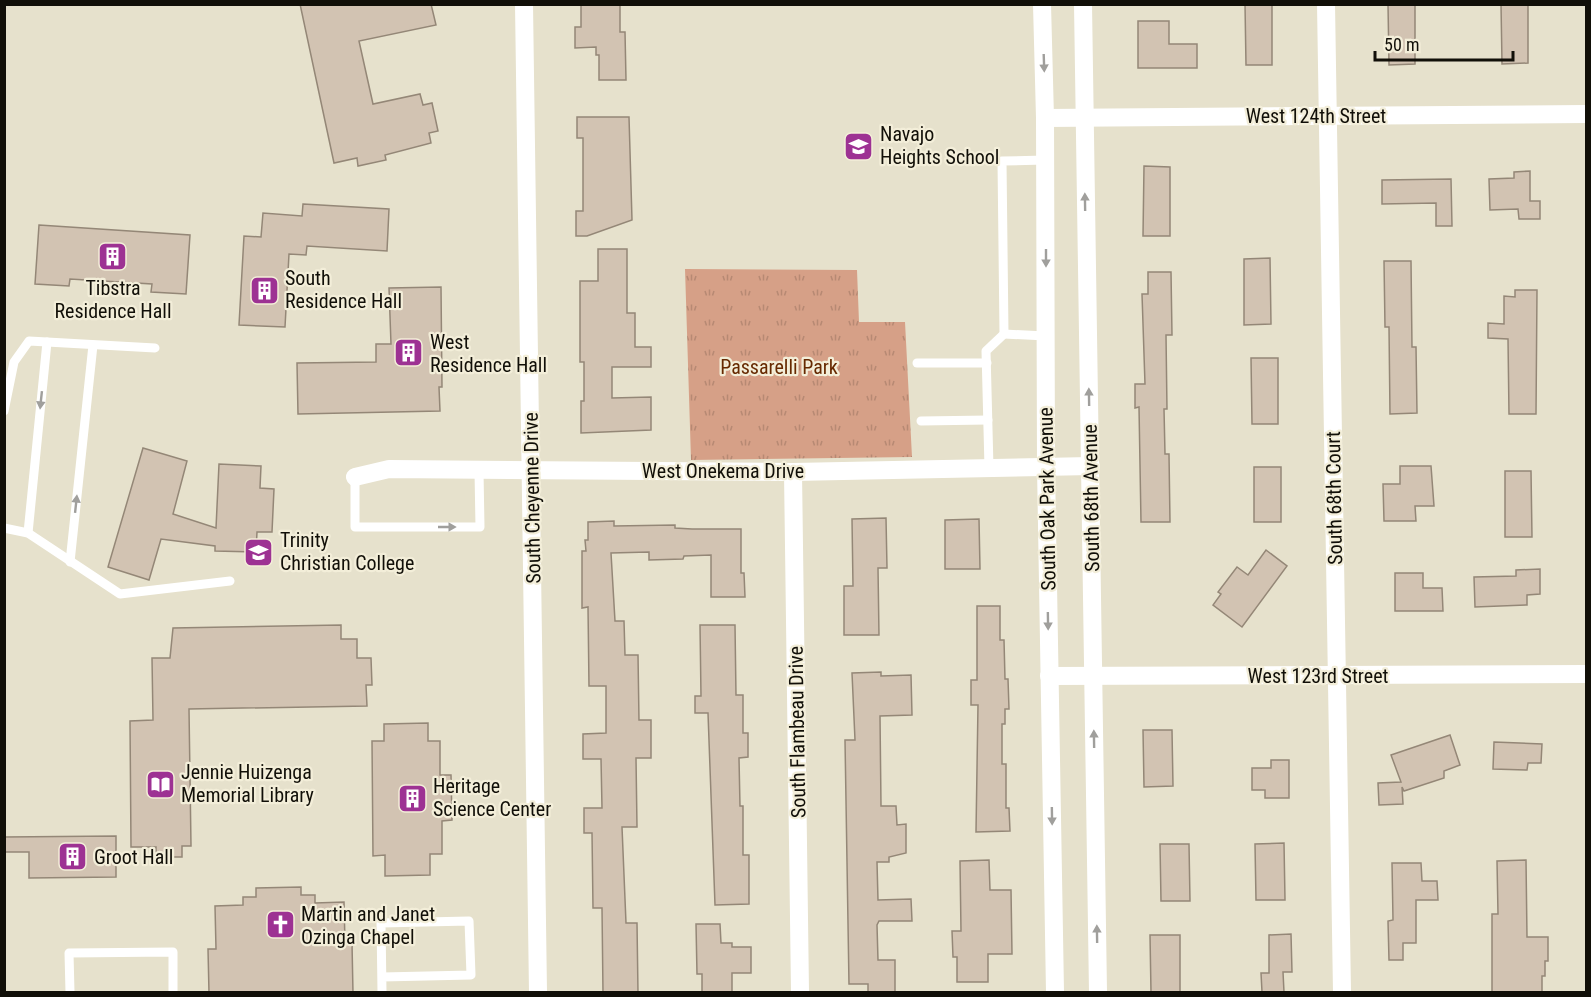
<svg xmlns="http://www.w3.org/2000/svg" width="1591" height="997" viewBox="0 0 1591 997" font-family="'Roboto Condensed',sans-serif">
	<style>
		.park { fill: url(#park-tufts) }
		.building { fill: #d2c3b2; stroke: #948777; stroke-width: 1.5 }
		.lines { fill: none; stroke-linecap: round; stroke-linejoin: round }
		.service { stroke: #fff; stroke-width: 9 }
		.minor { stroke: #fff; stroke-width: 18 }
		.oneway { fill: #a09f9c }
		.labels { text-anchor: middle; stroke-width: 4.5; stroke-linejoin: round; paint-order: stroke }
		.street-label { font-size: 20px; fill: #110f08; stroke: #f3eed9 }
		.poi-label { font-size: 20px; fill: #110f08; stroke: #f3eed9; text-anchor: start }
		.park-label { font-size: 20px; fill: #662901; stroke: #f3eed9 }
	</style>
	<defs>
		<pattern id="park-tufts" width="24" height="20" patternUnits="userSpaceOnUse" patternTransform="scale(1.5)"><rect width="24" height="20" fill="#d6a087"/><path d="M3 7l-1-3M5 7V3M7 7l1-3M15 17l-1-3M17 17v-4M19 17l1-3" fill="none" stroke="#b78973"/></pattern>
	</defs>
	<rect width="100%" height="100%" fill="#e6e1cc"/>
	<polygon class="park" points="685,269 857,270 859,322 905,322 912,457 691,460"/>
	<g class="building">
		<polygon points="300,4 431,4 436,25 359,41 373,104 420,94 423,105 432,103 438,131 429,133 431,143 385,155 386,160 358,166 357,158 334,163"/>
		<polygon points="581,4 620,4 620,32 625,32 626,80 599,80 599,55 596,55 596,47 575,48 575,27 581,27"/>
		<polygon points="1245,4 1272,4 1272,65 1246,65"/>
		<polygon points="1388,4 1415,4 1415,64 1389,65"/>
		<polygon points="1501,4 1528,4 1528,63 1502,64"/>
		<polygon points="1138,21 1169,21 1169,44 1197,44 1197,68 1138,68"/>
		<polygon points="577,117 629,117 632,220 587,236 576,236 576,211 583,211 583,138 577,138"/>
		<polygon points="1144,166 1170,167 1170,236 1143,236"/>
		<polygon points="1530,171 1530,201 1540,201 1540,219 1519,219 1518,209 1490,210 1489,179 1514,178 1514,172"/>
		<polygon points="1451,179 1452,226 1436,226 1436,203 1382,204 1382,180"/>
		<polygon points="303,204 389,209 387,251 307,246 306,255 289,254 285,327 239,325 244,236 261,237 263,213 302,216"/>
		<polygon points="39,225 190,235 186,294 151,292 152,284 70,279 69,286 35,284"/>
		<polygon points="598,249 627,249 627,313 635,313 635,347 651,347 651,367 612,367 612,398 651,397 651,430 581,433 581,401 584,401 584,362 580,362 580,281 598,281"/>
		<polygon points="1270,258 1271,324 1244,325 1244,259"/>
		<polygon points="1384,261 1411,261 1412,347 1416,347 1417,413 1390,414 1389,327 1385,327"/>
		<polygon points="1148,272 1171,272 1172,335 1166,335 1167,409 1164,409 1165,454 1169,454 1170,522 1141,522 1139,407 1135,408 1135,384 1145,384 1142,294 1148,294"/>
		<polygon points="441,287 442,387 439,387 440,411 298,414 297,363 376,362 376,344 391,344 389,288"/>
		<polygon points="1515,290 1537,290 1536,414 1509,414 1508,339 1488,338 1488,323 1504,324 1504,296 1515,297"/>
		<polygon points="1251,358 1278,358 1278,424 1252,424"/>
		<polygon points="143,448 187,461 173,514 216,528 219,464 261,466 260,488 274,489 272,532 257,532 256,552 215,551 215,546 161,539 149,580 108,567"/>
		<polygon points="1400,466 1431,466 1434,506 1415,506 1416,521 1384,521 1383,484 1400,484"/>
		<rect x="1254" y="467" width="27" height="55"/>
		<polygon points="1505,471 1531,471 1532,537 1505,537"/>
		<polygon points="886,518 887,568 878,568 879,635 844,635 844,586 853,586 852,519"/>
		<polygon points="979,519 980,569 945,569 945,520"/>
		<polygon points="614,521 614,526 675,525 675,528 692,529 741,529 741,573 744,573 745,597 711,597 711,555 684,556 683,559 649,560 649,552 611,553 615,621 624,621 625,655 638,655 639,720 651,720 651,758 636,758 637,827 622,827 626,923 637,923 638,993 603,993 602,908 593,908 592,833 584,833 584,808 602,808 601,759 583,759 583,734 606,733 606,686 589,686 588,607 582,608 582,551 586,551 585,540 588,540 588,522"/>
		<polygon points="1266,550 1287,566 1242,627 1213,605 1221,594 1218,592 1237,567 1248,575"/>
		<polygon points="1540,569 1540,594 1527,595 1527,605 1475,607 1474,577 1516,576 1516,570"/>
		<polygon points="1395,573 1423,573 1423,588 1442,588 1443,611 1395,611"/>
		<polygon points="977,606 1000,606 1000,640 1004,640 1005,679 1008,679 1009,709 1005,709 1005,724 1002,724 1002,764 1006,764 1006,808 1009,808 1010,831 976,832 978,705 971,705 971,680 977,680"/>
		<polygon points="341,625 341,639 357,639 357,658 371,658 372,685 366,685 367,706 189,709 191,846 182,846 182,857 156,857 156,847 131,847 130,721 153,720 152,658 170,658 173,628"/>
		<polygon points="700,625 735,625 736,695 743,695 743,733 748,733 748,757 739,758 740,806 743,806 743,855 749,855 749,904 715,905 708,713 695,713 695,696 701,696"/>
		<polygon points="881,672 881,676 911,675 912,715 880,716 881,806 896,806 897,825 906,824 906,853 889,857 889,862 877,862 878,900 911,899 912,921 879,921 877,925 878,960 895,960 895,993 868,993 868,984 849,984 845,740 855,740 852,673"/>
		<polygon points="428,723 428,741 440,741 440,775 451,775 452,820 442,821 442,854 430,854 430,875 385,876 385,855 373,856 372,741 384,741 384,724"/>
		<polygon points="1143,730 1172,730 1173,786 1144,787"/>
		<polygon points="1450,735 1460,765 1444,771 1444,778 1404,791 1402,787 1403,804 1379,805 1378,783 1401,782 1391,755"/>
		<polygon points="1494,742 1542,744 1541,763 1528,763 1527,770 1493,769"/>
		<polygon points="1271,760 1289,760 1289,798 1265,798 1265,790 1252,790 1252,768 1271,768"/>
		<polygon points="116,836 116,877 29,878 29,852 4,852 4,837"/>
		<polygon points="1284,843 1285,900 1256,900 1255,844"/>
		<polygon points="1160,844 1189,844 1190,901 1161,901"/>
		<polygon points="989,860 990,890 1011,890 1012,954 988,954 988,982 957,982 957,957 953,957 952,931 961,931 960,861"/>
		<polygon points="1526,860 1527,937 1548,937 1548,961 1545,961 1545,976 1542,976 1542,993 1492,993 1492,914 1498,914 1497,861"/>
		<polygon points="1392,863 1421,863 1422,881 1437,881 1438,900 1416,900 1416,943 1403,943 1403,960 1389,960 1388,921 1393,920"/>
		<polygon points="301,887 301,895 315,895 315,903 344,902 345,943 352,943 353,993 209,993 208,949 216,949 215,906 243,905 243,897 256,897 256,888"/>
		<polygon points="696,924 720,924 721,943 732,943 732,947 751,947 751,973 732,973 732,993 702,993 702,974 697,974"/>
		<polygon points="1291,934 1292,972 1283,972 1284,992 1262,992 1261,973 1269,973 1269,935"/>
		<polygon points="1150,935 1180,935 1180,992 1151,992"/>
	</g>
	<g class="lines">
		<g class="service">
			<polyline points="1045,160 1002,161 1004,334 1046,336"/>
			<polyline points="917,363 987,363"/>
			<polyline points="4,411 14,362 29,341 155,348"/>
			<polyline points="921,421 988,420"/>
			<polyline points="989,468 986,351 1004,334"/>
			<polyline points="355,477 355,527 480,527 479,471"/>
			<polyline points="4,528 28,533 120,594 230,581"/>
			<polyline points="28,533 47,342"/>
			<polyline points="70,562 93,345"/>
			<polyline points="382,977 471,975 469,921 381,923 382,992"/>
			<polyline points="70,992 69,953 173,952 173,992"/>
		</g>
		<g class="minor">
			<polyline points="524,4 538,992"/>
			<polyline points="1042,4 1045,118 1046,467 1055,992"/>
			<polyline points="1083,4 1098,992"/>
			<polyline points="1326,4 1342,992"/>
			<polyline points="1045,118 1586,114"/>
			<polyline points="793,472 800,992"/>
			<polyline points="355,477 389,469 793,472 1091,466"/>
			<polyline points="1049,676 1586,674"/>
		</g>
	</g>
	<defs><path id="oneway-solid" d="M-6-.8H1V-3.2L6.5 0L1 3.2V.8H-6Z" transform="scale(1.5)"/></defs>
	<g class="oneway">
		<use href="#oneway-solid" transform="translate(1044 63) rotate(88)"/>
		<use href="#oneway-solid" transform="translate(1085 202) rotate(-91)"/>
		<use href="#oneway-solid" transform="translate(1046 258) rotate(90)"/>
		<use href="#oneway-solid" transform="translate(1089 397) rotate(-91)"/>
		<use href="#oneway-solid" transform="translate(41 400) rotate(96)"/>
		<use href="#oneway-solid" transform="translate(76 504) rotate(-84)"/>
		<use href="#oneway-solid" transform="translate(447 527)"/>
		<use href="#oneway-solid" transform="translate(1048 621) rotate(89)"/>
		<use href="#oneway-solid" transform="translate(1094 739) rotate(-91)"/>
		<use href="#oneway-solid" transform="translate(1052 816) rotate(89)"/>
		<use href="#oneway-solid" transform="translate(1097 934) rotate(-91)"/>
	</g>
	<defs>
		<symbol id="school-square" viewBox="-11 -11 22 22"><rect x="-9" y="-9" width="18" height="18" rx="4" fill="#9d3293" stroke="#f3eed9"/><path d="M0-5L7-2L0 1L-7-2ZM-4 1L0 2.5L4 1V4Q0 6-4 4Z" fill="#fff"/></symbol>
		<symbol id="building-square" viewBox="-11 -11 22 22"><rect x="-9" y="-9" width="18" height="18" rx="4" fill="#9d3293" stroke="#f3eed9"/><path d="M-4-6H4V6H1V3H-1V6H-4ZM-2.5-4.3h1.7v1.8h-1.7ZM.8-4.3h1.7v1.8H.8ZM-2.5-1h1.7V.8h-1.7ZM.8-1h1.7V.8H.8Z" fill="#fff"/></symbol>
		<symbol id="university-square" viewBox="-11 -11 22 22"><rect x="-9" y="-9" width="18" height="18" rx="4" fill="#9d3293" stroke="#f3eed9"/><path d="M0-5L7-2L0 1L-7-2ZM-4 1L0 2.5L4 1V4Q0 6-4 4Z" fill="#fff"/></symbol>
		<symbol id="library-square" viewBox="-11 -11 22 22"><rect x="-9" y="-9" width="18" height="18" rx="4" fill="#9d3293" stroke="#f3eed9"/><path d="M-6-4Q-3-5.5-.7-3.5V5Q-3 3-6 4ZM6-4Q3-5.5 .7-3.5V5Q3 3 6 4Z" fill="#fff"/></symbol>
		<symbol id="church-square" viewBox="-11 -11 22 22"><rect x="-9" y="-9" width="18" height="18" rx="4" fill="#9d3293" stroke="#f3eed9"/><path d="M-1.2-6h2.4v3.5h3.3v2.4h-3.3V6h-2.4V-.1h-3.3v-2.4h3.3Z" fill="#fff"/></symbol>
	</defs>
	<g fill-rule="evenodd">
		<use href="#school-square" x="842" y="130" width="33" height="33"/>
		<use href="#building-square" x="96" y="240" width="33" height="33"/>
		<use href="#building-square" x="248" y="274" width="33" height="33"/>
		<use href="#building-square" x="392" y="336" width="33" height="33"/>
		<use href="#university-square" x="242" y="536" width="33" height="33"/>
		<use href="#library-square" x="144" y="768" width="33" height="33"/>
		<use href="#building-square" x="396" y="782" width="33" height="33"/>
		<use href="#building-square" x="56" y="840" width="33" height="33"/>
		<use href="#church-square" x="264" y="908" width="33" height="33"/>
	</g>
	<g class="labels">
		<g class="street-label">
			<text x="1316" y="123">West 124th Street</text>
			<text x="723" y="478">West Onekema Drive</text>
			<text transform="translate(532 498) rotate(-91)" y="7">South Cheyenne Drive</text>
			<text transform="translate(1091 498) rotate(-91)" y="7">South 68th Avenue</text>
			<text transform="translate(1334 498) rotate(-91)" y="7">South 68th Court</text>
			<text transform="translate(1047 499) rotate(-91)" y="7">South Oak Park Avenue</text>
			<text x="1318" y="683">West 123rd Street</text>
			<text transform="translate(797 732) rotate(-91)" y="7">South Flambeau Drive</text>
		</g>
		<g class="poi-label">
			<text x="880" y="141">Navajo<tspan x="880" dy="23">Heights School</tspan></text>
			<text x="285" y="285">South<tspan x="285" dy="23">Residence Hall</tspan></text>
			<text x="113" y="295" text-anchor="middle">Tibstra<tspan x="113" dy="23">Residence Hall</tspan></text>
			<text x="430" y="349">West<tspan x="430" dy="23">Residence Hall</tspan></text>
			<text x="280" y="547">Trinity<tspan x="280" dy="23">Christian College</tspan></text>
			<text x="181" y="779">Jennie Huizenga<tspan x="181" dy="23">Memorial Library</tspan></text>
			<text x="433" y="793">Heritage<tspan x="433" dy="23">Science Center</tspan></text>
			<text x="94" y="864">Groot Hall</text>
			<text x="301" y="921">Martin and Janet<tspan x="301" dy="23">Ozinga Chapel</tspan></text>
		</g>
		<g class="park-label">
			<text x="779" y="374">Passarelli Park</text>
		</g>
	</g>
	<rect width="1591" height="997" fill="none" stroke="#110f08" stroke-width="12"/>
	<path d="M1375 51v9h138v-9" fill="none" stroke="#110f08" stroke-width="3"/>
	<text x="1384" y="51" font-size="18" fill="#110f08" stroke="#f3eed9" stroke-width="4.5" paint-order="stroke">50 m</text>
</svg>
